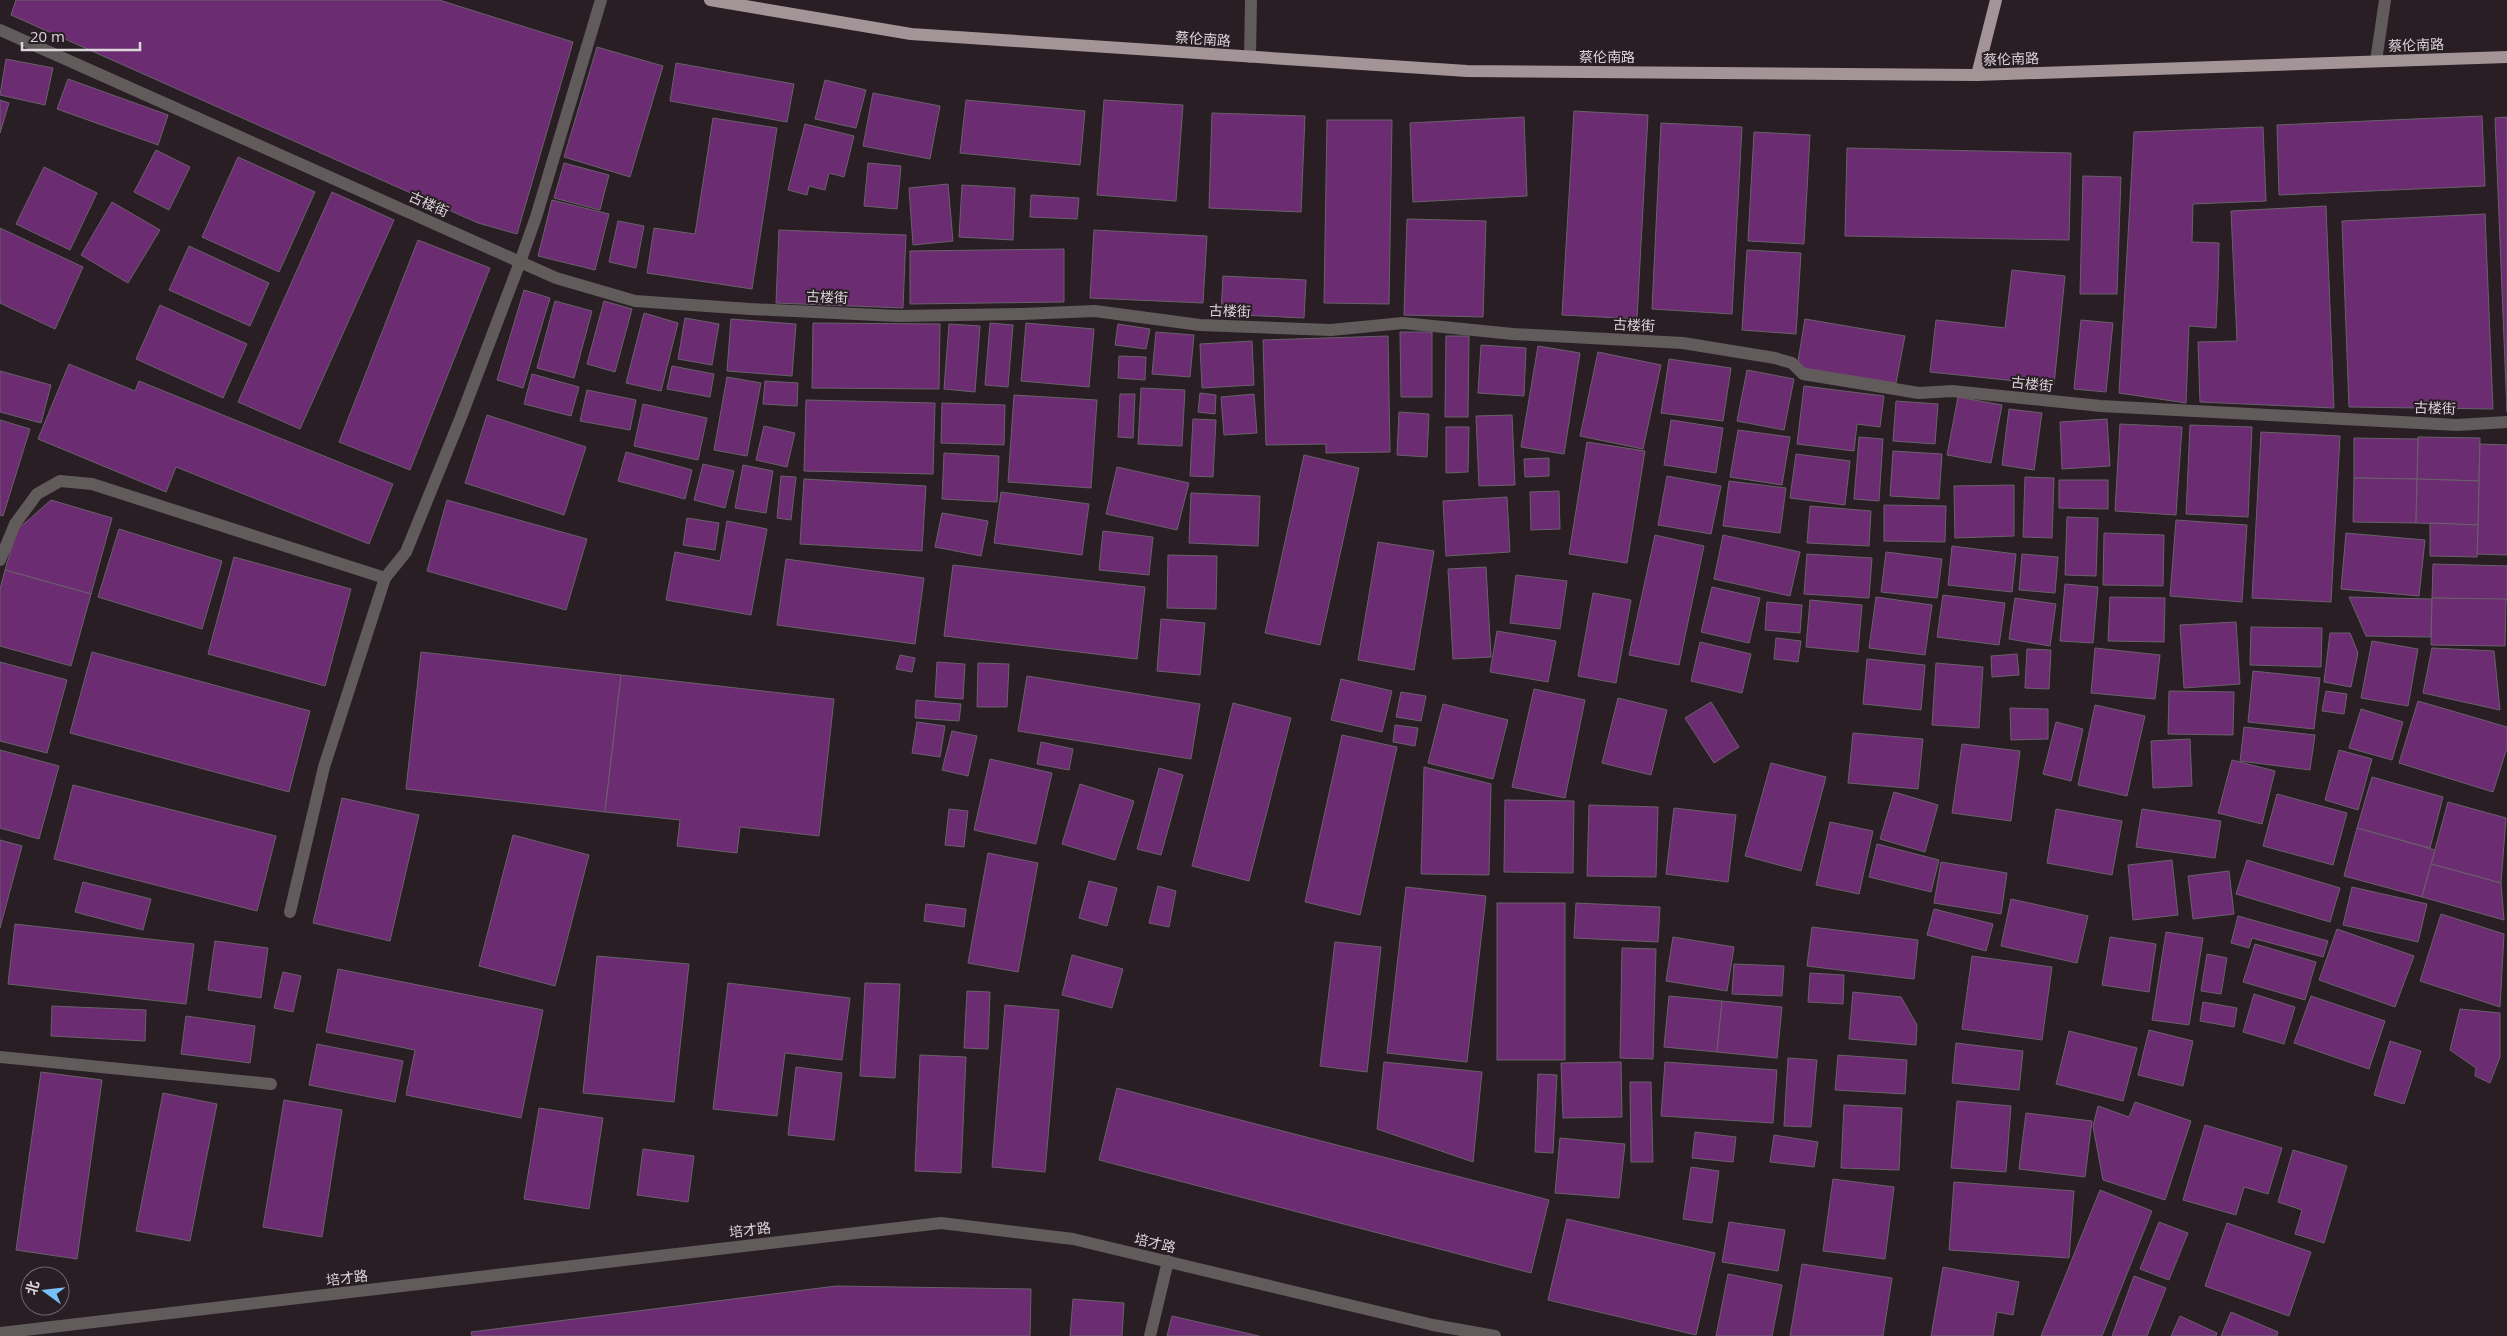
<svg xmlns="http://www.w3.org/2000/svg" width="2507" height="1336" font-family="'Open Sans','Noto Sans SC',sans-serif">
<rect width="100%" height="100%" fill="#281e24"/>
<g fill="#6c2c72" stroke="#6a616b">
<polygon points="16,0 439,0 573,42 517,234 478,223 11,15"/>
<polygon points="597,47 663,66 630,177 564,157"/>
<polygon points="6,59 53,68 45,105 0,95"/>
<polygon points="676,63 794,84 787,122 670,101"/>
<polygon points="68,79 168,115 158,145 57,109"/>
<polygon points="825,80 866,90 856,128 815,119"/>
<polygon points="873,93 940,106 930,159 863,146"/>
<polygon points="0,100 9,103 0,133"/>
<polygon points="966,100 1085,111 1080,165 960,153"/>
<polygon points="1104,100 1183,105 1176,201 1097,195"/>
<polygon points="1574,111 1648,115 1637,319 1562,315"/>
<polygon points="1212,113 1305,116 1301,212 1209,208"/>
<polygon points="2482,116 2485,186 2279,195 2277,125"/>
<polygon points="1524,117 1527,196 1413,202 1410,123"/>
<polygon points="2507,117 2507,412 2495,118"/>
<polygon points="713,118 777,128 752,289 647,273 654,228 695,234"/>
<polygon points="1327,120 1392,120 1389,304 1324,303"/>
<polygon points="1661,123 1742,127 1732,314 1652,309"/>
<polygon points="805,124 854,136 844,177 829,173 825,190 809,186 807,195 788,190"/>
<polygon points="2263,127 2266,201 2193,204 2192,242 2219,243 2218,285 2216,328 2189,326 2186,403 2119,393 2134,132"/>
<polygon points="1754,132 1810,135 1804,244 1748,241"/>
<polygon points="1847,148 2071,153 2069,240 1845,236"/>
<polygon points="156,150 190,167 169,210 134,192"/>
<polygon points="238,157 315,192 279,272 202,237"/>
<polygon points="564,163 609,175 600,210 554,198"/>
<polygon points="868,163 901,166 897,209 864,206"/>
<polygon points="44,167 97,193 70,250 16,224"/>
<polygon points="2083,176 2121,177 2117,294 2080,294"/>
<polygon points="948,184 953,241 913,245 909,188"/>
<polygon points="962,185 1015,188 1013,240 959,237"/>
<polygon points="332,192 394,220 300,429 238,402"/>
<polygon points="1031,195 1079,198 1077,219 1030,217"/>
<polygon points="552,200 609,214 595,270 538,256"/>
<polygon points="112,202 160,230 128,283 81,255"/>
<polygon points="2326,206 2334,408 2200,402 2198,342 2237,341 2231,211"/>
<polygon points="2485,214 2493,409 2349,407 2342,221"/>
<polygon points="1407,219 1486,221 1483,317 1404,315"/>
<polygon points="618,221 644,226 636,268 609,262"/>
<polygon points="0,228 83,267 55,329 0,303"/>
<polygon points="779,230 906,235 903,308 776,303"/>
<polygon points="1094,230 1207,236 1203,303 1090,298"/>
<polygon points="418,240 490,268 410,470 339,442"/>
<polygon points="189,246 269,283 250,326 169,290"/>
<polygon points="1064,249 1064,302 910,304 910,251"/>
<polygon points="1747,250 1801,253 1796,334 1742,330"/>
<polygon points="2012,270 2065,276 2054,385 1930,372 1936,320 2005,328"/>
<polygon points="1223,276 1306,280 1304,318 1221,314"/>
<polygon points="524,290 550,298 523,388 497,380"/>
<polygon points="555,301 592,311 574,378 537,368"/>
<polygon points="604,301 632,309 615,372 587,364"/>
<polygon points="160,305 247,344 223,398 136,359"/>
<polygon points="644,313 678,323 661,391 626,383"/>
<polygon points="685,318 719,324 712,365 678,359"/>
<polygon points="731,319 796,324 792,376 727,371"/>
<polygon points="1805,319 1905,336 1896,383 1797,367"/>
<polygon points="2081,320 2113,323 2106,392 2074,389"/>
<polygon points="813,323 940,324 939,389 812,388"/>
<polygon points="990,323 1013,325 1008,387 985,385"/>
<polygon points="1026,323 1094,329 1089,387 1021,381"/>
<polygon points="949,324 980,326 975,392 944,389"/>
<polygon points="1118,324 1150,329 1146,349 1115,345"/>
<polygon points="1156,332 1194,335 1190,377 1152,374"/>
<polygon points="1400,332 1432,332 1432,397 1401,397"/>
<polygon points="1388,336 1390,452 1326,453 1326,444 1266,445 1263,340"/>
<polygon points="1446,336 1469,336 1468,417 1445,417"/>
<polygon points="1252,341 1254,385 1202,388 1200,344"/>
<polygon points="1481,345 1526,348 1524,396 1478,393"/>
<polygon points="1538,346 1580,353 1564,454 1521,447"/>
<polygon points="1598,352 1661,365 1643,449 1580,436"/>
<polygon points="1119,356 1146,357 1145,380 1118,378"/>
<polygon points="1669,359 1731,368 1723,421 1661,413"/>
<polygon points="69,364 135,391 139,381 393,484 369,544 176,467 166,492 38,439"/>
<polygon points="672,366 714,374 710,397 667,389"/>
<polygon points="1747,370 1794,379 1784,430 1737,421"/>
<polygon points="0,371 51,385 41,423 0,412"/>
<polygon points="532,374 579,387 571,416 524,404"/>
<polygon points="727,377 761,383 747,456 714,450"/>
<polygon points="765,381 798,383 797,406 763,404"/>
<polygon points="1804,386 1884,396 1880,427 1857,424 1854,451 1797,444"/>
<polygon points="1141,388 1185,390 1182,446 1138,444"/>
<polygon points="587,390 636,400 630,430 580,421"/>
<polygon points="1200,393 1216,395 1215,414 1198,412"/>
<polygon points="1120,394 1135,394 1133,438 1118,437"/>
<polygon points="1254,394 1257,433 1224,435 1221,397"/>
<polygon points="1014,395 1097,400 1091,488 1008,482"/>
<polygon points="1958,397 2002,405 1991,463 1947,455"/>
<polygon points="806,400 935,403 933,474 804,471"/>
<polygon points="1896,401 1938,404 1935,444 1893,441"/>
<polygon points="942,403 1005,405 1004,445 941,443"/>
<polygon points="643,404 707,418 698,460 634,446"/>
<polygon points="2009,409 2042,413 2034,470 2002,465"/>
<polygon points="1399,412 1429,414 1427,457 1397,455"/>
<polygon points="487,415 586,447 564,515 465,483"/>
<polygon points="1512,415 1515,485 1479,486 1476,416"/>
<polygon points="1193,419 1216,420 1213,477 1190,476"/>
<polygon points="2107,419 2110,466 2062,469 2060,422"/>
<polygon points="0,420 30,429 3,516 0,515"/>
<polygon points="1671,420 1723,428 1716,473 1664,465"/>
<polygon points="2120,424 2182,427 2176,515 2115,511"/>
<polygon points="2190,425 2252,427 2248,517 2186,514"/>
<polygon points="764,426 795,433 787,467 756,460"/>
<polygon points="1446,427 1469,427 1468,472 1446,473"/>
<polygon points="1738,430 1790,437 1782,485 1730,477"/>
<polygon points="2261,432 2340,436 2331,602 2252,598"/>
<polygon points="1859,437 1883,439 1879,501 1854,499"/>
<polygon points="2418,437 2480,438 2479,481 2417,479"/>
<polygon points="2354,438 2418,439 2417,479 2354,478"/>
<polygon points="1587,442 1645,451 1627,563 1569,554"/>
<polygon points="2480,444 2507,445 2507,555 2477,554"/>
<polygon points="1893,451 1942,454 1939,499 1890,496"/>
<polygon points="626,452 692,470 685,499 618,481"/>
<polygon points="944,453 999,456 997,502 942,499"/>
<polygon points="1796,454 1850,461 1845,505 1790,498"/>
<polygon points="1304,455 1359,468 1320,645 1265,633"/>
<polygon points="1549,458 1549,476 1525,477 1524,459"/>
<polygon points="703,464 734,471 725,508 694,500"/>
<polygon points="743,465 773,471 766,513 735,508"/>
<polygon points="1117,467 1189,483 1177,530 1106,514"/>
<polygon points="781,476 796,477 791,520 777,518"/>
<polygon points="1667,476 1721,486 1711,534 1658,525"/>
<polygon points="2025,477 2054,478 2052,538 2023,537"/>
<polygon points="2354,478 2417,479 2416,523 2353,522"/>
<polygon points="804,479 926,486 922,551 800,544"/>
<polygon points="2417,479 2479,481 2478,525 2416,523"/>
<polygon points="2059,480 2108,480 2108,509 2059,508"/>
<polygon points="1729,481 1786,488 1780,533 1723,526"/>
<polygon points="2014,485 2014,536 1955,538 1954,486"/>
<polygon points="1559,491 1560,529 1531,530 1530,492"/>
<polygon points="1001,492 1089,504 1082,555 994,543"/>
<polygon points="1191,493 1260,496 1258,546 1189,543"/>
<polygon points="1507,497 1510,552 1446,556 1443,501"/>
<polygon points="51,500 112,518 91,594 5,570 17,530"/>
<polygon points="447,500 587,539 566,610 427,571"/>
<polygon points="1884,505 1946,506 1945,542 1884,541"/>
<polygon points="1810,506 1871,511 1869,546 1807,543"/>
<polygon points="942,513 988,521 981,556 935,547"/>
<polygon points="2067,517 2098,518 2096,576 2065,575"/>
<polygon points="687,518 719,523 715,550 683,545"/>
<polygon points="2176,520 2247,525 2242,602 2170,596"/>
<polygon points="727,521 767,529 751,615 666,600 675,552 720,561"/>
<polygon points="2430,523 2478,525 2477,557 2430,556"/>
<polygon points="119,529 222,561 202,629 98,597"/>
<polygon points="1103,531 1153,537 1149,575 1099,570"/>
<polygon points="2104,533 2164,535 2163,586 2103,585"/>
<polygon points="2346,533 2425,540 2419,596 2341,589"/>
<polygon points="1655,535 1704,546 1679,665 1629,655"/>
<polygon points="1723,535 1800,552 1790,596 1714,579"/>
<polygon points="1378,542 1434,551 1414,670 1358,660"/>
<polygon points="1952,546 2016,554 2012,592 1948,585"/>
<polygon points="1886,552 1942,559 1937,598 1881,592"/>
<polygon points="1807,554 1872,558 1869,598 1804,594"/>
<polygon points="2022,554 2058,557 2055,593 2019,590"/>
<polygon points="1168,555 1217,556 1216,609 1167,608"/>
<polygon points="234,557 351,589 325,686 208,654"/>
<polygon points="786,559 924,578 915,644 777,625"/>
<polygon points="2433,564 2507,566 2507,600 2432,598"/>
<polygon points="953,565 1145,587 1137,659 944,636"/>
<polygon points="1486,567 1491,657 1453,659 1448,569"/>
<polygon points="5,570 91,594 71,666 0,646 0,589"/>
<polygon points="1516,575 1567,581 1560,629 1510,623"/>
<polygon points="2065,584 2098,587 2093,643 2060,641"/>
<polygon points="1712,587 1760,598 1749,643 1701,632"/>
<polygon points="1593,593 1631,600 1616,683 1578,676"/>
<polygon points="1943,595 2005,603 1999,645 1937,637"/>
<polygon points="1876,597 1932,605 1925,655 1869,648"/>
<polygon points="2110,597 2165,598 2164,642 2108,641"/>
<polygon points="2349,597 2432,599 2431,637 2366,636"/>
<polygon points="2015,598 2056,604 2050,646 2009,639"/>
<polygon points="2432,598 2506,599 2505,646 2431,645"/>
<polygon points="1810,600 1862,605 1858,652 1806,647"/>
<polygon points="1767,602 1802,605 1800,633 1765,630"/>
<polygon points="1161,619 1205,623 1200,675 1157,671"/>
<polygon points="2236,622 2240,684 2184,688 2180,625"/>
<polygon points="2251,627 2322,628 2321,667 2250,665"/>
<polygon points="1497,631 1556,641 1548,682 1490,672"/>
<polygon points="2330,633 2350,633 2358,653 2351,687 2324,682"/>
<polygon points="1776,638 1801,641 1798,662 1774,659"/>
<polygon points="2372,641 2418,649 2408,706 2361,698"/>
<polygon points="1700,642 1751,654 1742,693 1691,681"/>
<polygon points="2095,648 2160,655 2155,699 2091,693"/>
<polygon points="2432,648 2494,651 2500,710 2423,693"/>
<polygon points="2027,649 2051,650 2049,689 2025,688"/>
<polygon points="92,652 310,711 289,792 70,733"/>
<polygon points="421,652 621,675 605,812 406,789"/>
<polygon points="2017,654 2019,675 1992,677 1991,656"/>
<polygon points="900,655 915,658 912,672 896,669"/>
<polygon points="1867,659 1925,665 1921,710 1863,704"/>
<polygon points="0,662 67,680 47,753 0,741"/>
<polygon points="937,662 965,664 963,699 935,697"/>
<polygon points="978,663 1009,664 1007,707 977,707"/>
<polygon points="1936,663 1983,667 1979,728 1932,725"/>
<polygon points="2253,671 2320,678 2314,729 2248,722"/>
<polygon points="621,675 834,699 819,836 740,827 737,853 677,846 680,820 605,812"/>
<polygon points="1027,676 1200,704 1191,759 1018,731"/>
<polygon points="1341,679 1392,691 1382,732 1331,720"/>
<polygon points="1534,689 1585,700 1565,798 1512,787"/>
<polygon points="2169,691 2234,692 2233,735 2168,734"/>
<polygon points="2326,691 2347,694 2344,714 2322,711"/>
<polygon points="1401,692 1426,696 1421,721 1396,717"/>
<polygon points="1618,698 1667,710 1651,775 1602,763"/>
<polygon points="916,700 961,704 959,721 915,718"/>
<polygon points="2418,701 2507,727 2507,748 2493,792 2399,763"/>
<polygon points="1711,702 1739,747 1714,763 1685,718"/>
<polygon points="1233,703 1291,718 1249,881 1192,866"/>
<polygon points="1443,704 1508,720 1493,779 1428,763"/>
<polygon points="2095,705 2145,716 2127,796 2078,785"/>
<polygon points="2010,708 2048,709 2048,739 2011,740"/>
<polygon points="2361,709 2403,722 2392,760 2349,748"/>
<polygon points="917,722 945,726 940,757 912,753"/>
<polygon points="2056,722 2083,729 2071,781 2043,774"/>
<polygon points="1395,725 1418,728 1415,746 1393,742"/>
<polygon points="2244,727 2315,735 2310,770 2240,761"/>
<polygon points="952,731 977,736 968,776 942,770"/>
<polygon points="1853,733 1923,739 1918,789 1848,783"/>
<polygon points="1342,735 1397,747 1360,915 1305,902"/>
<polygon points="2190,739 2192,786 2153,788 2151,741"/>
<polygon points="1041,742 1073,749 1069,770 1037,764"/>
<polygon points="1962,744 2020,751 2011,821 1952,813"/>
<polygon points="0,750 59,766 39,839 0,828"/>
<polygon points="2339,750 2372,759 2358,810 2325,800"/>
<polygon points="990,759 1052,773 1036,844 974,830"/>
<polygon points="2232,760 2275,771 2262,824 2218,813"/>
<polygon points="1771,763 1826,777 1801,871 1745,856"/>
<polygon points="1424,767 1491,784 1489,875 1421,874"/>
<polygon points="1159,768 1183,775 1161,855 1137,849"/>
<polygon points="2372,777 2443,797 2430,848 2357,828"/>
<polygon points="1080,784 1134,801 1115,860 1062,844"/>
<polygon points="73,785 276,836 257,911 54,859"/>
<polygon points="1894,792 1938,805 1925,852 1880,839"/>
<polygon points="2277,794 2347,813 2333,865 2263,846"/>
<polygon points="342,798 419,815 390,941 313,923"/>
<polygon points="1505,800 1574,801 1573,873 1504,872"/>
<polygon points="2448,802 2506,818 2501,883 2431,864"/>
<polygon points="1589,805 1658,807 1656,877 1587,876"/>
<polygon points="1674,808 1736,815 1728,882 1666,874"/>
<polygon points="949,809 968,811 964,847 945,845"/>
<polygon points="2056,809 2122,821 2112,875 2047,863"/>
<polygon points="2142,809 2221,821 2215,858 2136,847"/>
<polygon points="1830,822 1873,831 1859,894 1816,885"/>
<polygon points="2357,828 2435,850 2422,897 2344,876"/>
<polygon points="513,835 589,855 555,986 479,966"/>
<polygon points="0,840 22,846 0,928"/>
<polygon points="1877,844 1939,860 1931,892 1869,877"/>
<polygon points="988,853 1038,863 1018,972 968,963"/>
<polygon points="2172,860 2178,915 2133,920 2128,865"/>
<polygon points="2247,860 2340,888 2330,922 2236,894"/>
<polygon points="1941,862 2007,873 2001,914 1934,903"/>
<polygon points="2431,864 2501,883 2504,920 2422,897"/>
<polygon points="2229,871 2234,914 2193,919 2188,876"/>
<polygon points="1089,881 1117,888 1107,926 1079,918"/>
<polygon points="83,882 151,899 143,930 75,912"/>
<polygon points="1158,886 1176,891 1169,927 1149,923"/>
<polygon points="1406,887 1486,896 1467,1062 1387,1053"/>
<polygon points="2352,887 2427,904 2418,942 2343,925"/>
<polygon points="2011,899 2088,916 2077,963 2001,946"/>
<rect x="1497" y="903" width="68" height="157"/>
<polygon points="1576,903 1660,907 1658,942 1574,938"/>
<polygon points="926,904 966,909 964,927 924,921"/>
<polygon points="1934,909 1993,924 1986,951 1927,935"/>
<polygon points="2441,914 2504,934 2500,1007 2420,981"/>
<polygon points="2238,916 2328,941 2323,957 2252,938 2249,948 2231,943"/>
<polygon points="15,924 194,944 186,1004 8,984"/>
<polygon points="1812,927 1918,940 1914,979 1807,966"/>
<polygon points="2337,929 2414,956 2395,1007 2319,980"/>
<polygon points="2166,932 2203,938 2189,1025 2152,1020"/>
<polygon points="1673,937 1734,947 1727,991 1666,981"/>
<polygon points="2110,937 2156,944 2149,992 2102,985"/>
<polygon points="215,941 268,948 261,998 208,990"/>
<polygon points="1335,942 1381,947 1367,1072 1320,1066"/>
<polygon points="2255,944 2316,962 2305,1000 2243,982"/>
<polygon points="1622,948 1656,949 1653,1059 1620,1058"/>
<polygon points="2207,954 2227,958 2221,994 2201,991"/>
<polygon points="1072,955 1123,969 1112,1008 1062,995"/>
<polygon points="597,956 689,964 674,1102 583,1093"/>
<polygon points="1972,956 2052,967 2042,1040 1962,1029"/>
<polygon points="1734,964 1784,966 1782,996 1732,994"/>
<polygon points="338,969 543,1010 521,1118 406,1095 415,1050 326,1032"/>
<polygon points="283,972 301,976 293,1012 274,1008"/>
<polygon points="1810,973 1844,975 1843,1004 1808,1002"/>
<polygon points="728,983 850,998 842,1060 785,1053 777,1116 713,1109"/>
<polygon points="865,983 900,984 895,1078 860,1076"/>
<polygon points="967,991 990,992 988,1049 964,1048"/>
<polygon points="1853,992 1901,997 1917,1025 1916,1045 1849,1039"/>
<polygon points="2254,994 2295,1007 2284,1044 2243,1032"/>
<polygon points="1669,996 1722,1001 1717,1052 1664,1047"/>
<polygon points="2311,996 2385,1021 2369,1069 2294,1043"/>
<polygon points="1722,1001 1782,1007 1777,1058 1717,1052"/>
<polygon points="2203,1002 2237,1008 2234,1027 2200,1021"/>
<polygon points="1005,1005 1059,1010 1045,1172 992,1167"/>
<polygon points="52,1006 146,1010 145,1041 51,1036"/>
<polygon points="2460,1009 2500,1013 2500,1057 2490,1083 2475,1076 2476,1068 2450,1050"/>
<polygon points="186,1016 255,1026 250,1063 181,1054"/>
<polygon points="2149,1030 2193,1041 2183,1086 2138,1075"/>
<polygon points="2069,1031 2137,1048 2123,1101 2056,1084"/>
<polygon points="2390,1041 2421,1051 2404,1104 2374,1095"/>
<polygon points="1956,1043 2023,1051 2019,1090 1952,1083"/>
<polygon points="317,1044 403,1061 395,1102 309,1085"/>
<polygon points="920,1055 966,1057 961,1173 915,1171"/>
<polygon points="1838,1055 1907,1060 1905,1094 1835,1090"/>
<polygon points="1788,1058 1817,1060 1811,1127 1784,1126"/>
<polygon points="1384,1062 1482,1072 1473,1162 1377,1129"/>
<polygon points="1621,1062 1622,1117 1563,1118 1561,1063"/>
<polygon points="1665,1062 1777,1070 1773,1123 1661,1116"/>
<polygon points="796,1067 842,1073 834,1140 788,1135"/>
<polygon points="41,1072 102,1080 77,1259 16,1250"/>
<polygon points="1538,1074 1557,1075 1553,1153 1535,1152"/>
<polygon points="1630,1082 1651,1082 1653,1162 1631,1162"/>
<polygon points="1117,1088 1549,1200 1531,1273 1099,1160"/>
<polygon points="163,1093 217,1104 190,1241 136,1231"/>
<polygon points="284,1100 342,1110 322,1237 263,1227"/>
<polygon points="1957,1101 2011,1106 2006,1172 1951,1168"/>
<polygon points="2135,1102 2191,1121 2165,1200 2103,1180 2093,1126 2098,1106 2129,1117"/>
<polygon points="1844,1105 1902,1108 1899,1170 1841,1168"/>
<polygon points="539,1108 603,1118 589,1209 524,1199"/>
<polygon points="2026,1113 2092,1121 2085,1177 2019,1169"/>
<polygon points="2205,1125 2282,1148 2268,1194 2244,1187 2236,1215 2183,1200"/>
<polygon points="1695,1132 1736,1137 1733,1162 1692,1158"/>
<polygon points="1774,1135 1818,1142 1814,1167 1770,1162"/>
<polygon points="1560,1138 1625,1144 1619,1198 1555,1193"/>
<polygon points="643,1149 694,1156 688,1202 637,1195"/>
<polygon points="2293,1150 2347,1166 2324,1243 2295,1234 2302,1210 2278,1202"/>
<polygon points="1691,1167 1719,1171 1712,1223 1683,1219"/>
<polygon points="1833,1179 1894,1187 1885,1259 1823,1251"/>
<polygon points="1954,1182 2074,1191 2069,1258 1949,1250"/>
<polygon points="2100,1190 2152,1211 2102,1336 2041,1336"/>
<polygon points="1567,1219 1715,1253 1696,1335 1548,1300"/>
<polygon points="1729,1222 1785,1230 1778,1271 1722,1262"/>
<polygon points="2159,1222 2188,1233 2169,1280 2140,1269"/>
<polygon points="2227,1223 2311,1252 2289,1316 2205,1286"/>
<polygon points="1802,1264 1892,1278 1883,1336 1790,1336"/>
<polygon points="1943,1267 2019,1282 2013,1315 1997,1312 1993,1336 1931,1336"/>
<polygon points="1728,1274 1782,1285 1772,1336 1716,1336"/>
<polygon points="2134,1276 2166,1288 2147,1336 2112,1336"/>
<polygon points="836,1286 1031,1289 1030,1336 472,1336 471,1332"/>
<polygon points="1073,1299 1124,1303 1122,1336 1070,1336"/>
<polygon points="2231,1312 2278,1332 2277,1336 2221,1336"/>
<polygon points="1172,1316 1259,1336 1167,1336"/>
<polygon points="2180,1316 2217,1333 2216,1336 2171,1336"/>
</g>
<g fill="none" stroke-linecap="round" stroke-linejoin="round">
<g stroke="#615b5c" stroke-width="12">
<polyline points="0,30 556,278 635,301 750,309 898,316 1022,314 1095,311 1200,325 1331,330 1403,323 1513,334 1683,343 1775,358 1792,363 1803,374 1919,393 1952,391 2101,406 2457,425 2507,422"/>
<polyline points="1250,57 1251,0"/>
<polyline points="2376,61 2385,0"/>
<polyline points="0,560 15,524 37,494 60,481 92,484 385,578"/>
<polyline points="290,912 324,767 385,578 406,552 461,417 520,262 536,217 601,0"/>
<polyline points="0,1057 271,1084"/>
<polyline points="0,1333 941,1223 1073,1239 1433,1325 1495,1336"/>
<polyline points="1150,1336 1168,1261"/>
</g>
<g stroke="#a29497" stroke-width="12">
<polyline points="710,0 911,34 1467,71 1977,75 2507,57"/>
<polyline points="1977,75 1996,0"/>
</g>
</g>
<g text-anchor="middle" stroke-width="4" stroke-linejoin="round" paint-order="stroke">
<g font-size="14" fill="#dcd5d9" stroke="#281e24">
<text transform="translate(1203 39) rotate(4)" y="5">蔡伦南路</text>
<text transform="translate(2416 45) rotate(-2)" y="5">蔡伦南路</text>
<text x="1607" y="62">蔡伦南路</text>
<text transform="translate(2011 59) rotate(-2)" y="5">蔡伦南路</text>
<text transform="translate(429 204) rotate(24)" y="5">古楼街</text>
<text transform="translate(827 297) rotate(3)" y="5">古楼街</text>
<text transform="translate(1230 311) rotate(2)" y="5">古楼街</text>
<text transform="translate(1634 325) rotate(3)" y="5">古楼街</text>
<text transform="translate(2032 384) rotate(6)" y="5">古楼街</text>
<text transform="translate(2435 408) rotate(2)" y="5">古楼街</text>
<text transform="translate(750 1230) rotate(-7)" y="5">培才路</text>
<text transform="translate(1155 1243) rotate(13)" y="5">培才路</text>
<text transform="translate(347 1278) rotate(-7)" y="5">培才路</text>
</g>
</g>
<g transform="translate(45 1291) rotate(285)"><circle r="24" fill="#281e24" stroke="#70676c"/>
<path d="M0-4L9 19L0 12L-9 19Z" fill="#77c0f7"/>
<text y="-8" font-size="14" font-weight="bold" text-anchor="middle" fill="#dcd5d9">北</text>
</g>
<path d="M22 42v8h118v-8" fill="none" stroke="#dcd5d9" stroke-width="2.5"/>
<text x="30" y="42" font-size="15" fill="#dcd5d9" stroke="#281e24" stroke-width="4" paint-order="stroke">20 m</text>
</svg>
